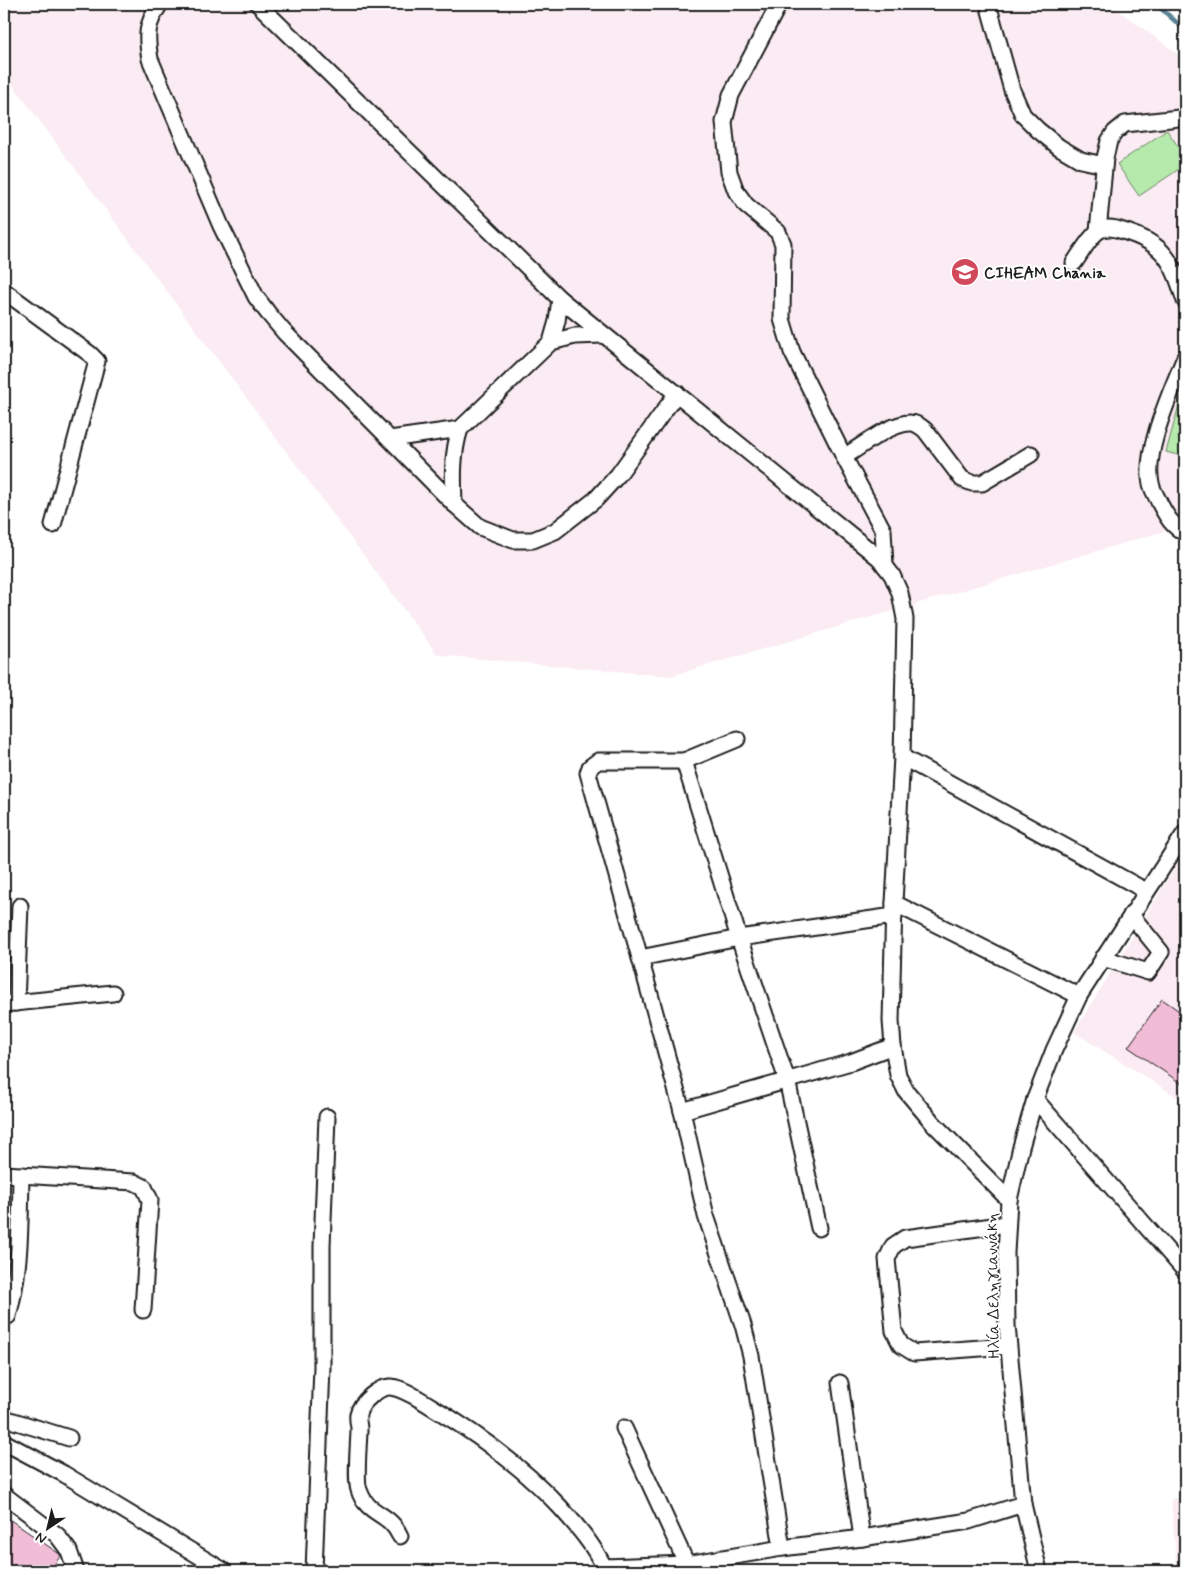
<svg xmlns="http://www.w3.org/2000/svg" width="1189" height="1575" font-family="Mynerve,sans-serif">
<rect width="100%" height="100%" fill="#fff"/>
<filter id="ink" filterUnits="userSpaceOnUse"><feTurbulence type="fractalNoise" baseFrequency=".02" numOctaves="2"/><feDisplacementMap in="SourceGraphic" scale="10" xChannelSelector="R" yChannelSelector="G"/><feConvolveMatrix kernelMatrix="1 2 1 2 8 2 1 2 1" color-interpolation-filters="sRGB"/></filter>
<g filter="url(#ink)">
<g fill="#fbebf3">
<polygon points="4,4 1109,4 1185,59 1185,525 671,676 438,655 4,73"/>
<polygon points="1185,852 1185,1102 1074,1032"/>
<polygon points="1185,1498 1185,1571 1177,1571 1171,1499"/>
</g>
<g fill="#b6eaac" stroke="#698364">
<polygon points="1167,130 1185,157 1185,165 1139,196 1117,164"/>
<polygon points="1185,383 1185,457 1166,452"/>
</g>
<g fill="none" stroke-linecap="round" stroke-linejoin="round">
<polyline stroke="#5a8495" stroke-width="4.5" points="1156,4 1185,30"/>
</g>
<g fill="#f1bcd6" stroke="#1c1c1c">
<polygon points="1162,999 1185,1015 1185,1086 1128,1047"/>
<polygon points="9,1519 61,1555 50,1571 13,1571 4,1565 4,1527"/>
</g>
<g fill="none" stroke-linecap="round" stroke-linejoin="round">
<defs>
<g id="minor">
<path d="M160 4C146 24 146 36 150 59L221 226 256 297 268 313 284 332 454 504 480 527 513 540H533L555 531 596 499 618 475 677 393"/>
<polyline points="258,4 560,299 879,558 892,575 900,593 905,619 902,757 894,903 891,1021 893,1046 898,1075 906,1091 933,1123 1009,1200"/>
<polyline points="779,4 731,95 724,122 729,172 736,191 746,205 778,232 783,244 782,319 792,352 844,457 883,530 885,566"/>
<polyline points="988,4 1012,90 1023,115 1038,130 1059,147 1081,160 1104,165"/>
<polyline points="1098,231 1105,158 1109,141 1115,132 1125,124 1179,118 1185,118"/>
<path d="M1074 263C1081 253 1088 240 1097 232 1104 226 1115 228 1123 231 1165 243 1173 262 1185 301"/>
<polyline points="4,291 90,354 97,361 53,525"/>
<polyline points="551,342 557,321 560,299"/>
<path d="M1185 357C1173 388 1141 455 1152 487 1154 493 1158 499 1160 504 1167 517 1172 526 1185 533"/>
<polyline points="390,439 460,429"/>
<path d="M844 457C860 447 892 422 911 423 917 423 921 427 925 430L962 479 972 483H982L1031 454"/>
<path d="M454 504C453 478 452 454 460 429L551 342 575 336 603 335"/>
<polyline points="737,739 684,761 739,938 787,1080 819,1228"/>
<polyline points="902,757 1146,891"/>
<polyline points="894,903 1079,996"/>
<polyline points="640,958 588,773 590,767 598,761 684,761"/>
<polyline points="1103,958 1148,972 1161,952 1131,915"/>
<polyline points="16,1003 20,906"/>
<polyline points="4,1004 113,993"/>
<polyline points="1035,1099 1185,1271"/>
<polyline points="682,1111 851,1062 893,1046"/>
<polyline points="4,1174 134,1182 144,1187 150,1200 143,1310"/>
<polyline points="1007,1224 905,1238 893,1246 887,1259 894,1331 901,1345 914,1353 1008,1346"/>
<path d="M8 1316C21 1270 20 1222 21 1175"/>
<polyline points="840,1383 862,1538"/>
<polyline points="4,1418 69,1438"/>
<polyline points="624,1428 690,1571"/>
<polyline points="4,1442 64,1474 224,1571"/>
<polyline points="4,1495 57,1535 69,1551 76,1571"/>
<path d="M400 1536C389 1511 367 1516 359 1490 355 1479 359 1442 359 1429 359 1425 357 1419 358 1414 361 1402 379 1386 391 1387 405 1389 417 1398 429 1405 476 1433 522 1466 560 1507 577 1526 593 1544 604 1567L687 1564 782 1548 862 1538 969 1521 1023 1504"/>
<polyline points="782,1548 751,1356 743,1325 706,1216 682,1111 640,958 739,938 894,916"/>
<polyline points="314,1571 322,1367 322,1246 327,1117"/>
<polyline points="1039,1571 1023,1504 1007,1325 1006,1253 1009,1200 1021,1147 1035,1099 1054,1050 1079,996 1185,833"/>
</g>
</defs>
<use href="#minor" stroke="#1c1c1c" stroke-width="19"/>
<use href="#minor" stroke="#fff" stroke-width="15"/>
</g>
</g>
<defs>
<symbol id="university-disc" viewBox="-11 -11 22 22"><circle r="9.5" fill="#d1495b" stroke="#fff"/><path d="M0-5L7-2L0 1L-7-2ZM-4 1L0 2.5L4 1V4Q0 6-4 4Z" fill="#fff"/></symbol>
</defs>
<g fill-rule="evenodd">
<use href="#university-disc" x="949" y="256" width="32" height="32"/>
</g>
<g text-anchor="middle" stroke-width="4" stroke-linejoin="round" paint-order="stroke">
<g font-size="16" font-weight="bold" fill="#1c1c1c" stroke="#fff" text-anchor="start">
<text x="984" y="278">CIHEAM Chania</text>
</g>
<g font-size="16" fill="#1c1c1c" stroke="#fff">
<text transform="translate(992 1286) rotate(-91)" y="6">Ηλία Δεληγιαννάκη</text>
</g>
</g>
<rect width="1189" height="1575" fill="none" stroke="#fff" stroke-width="20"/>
<rect x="10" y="10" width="1169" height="1555" fill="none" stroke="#1c1c1c" stroke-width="2" filter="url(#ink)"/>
<g transform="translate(48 1528) rotate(215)" stroke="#ffffff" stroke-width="4" paint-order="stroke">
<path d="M0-4L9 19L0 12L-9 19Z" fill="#1c1c1c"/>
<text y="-8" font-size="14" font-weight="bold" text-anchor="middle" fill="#1c1c1c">N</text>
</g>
</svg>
